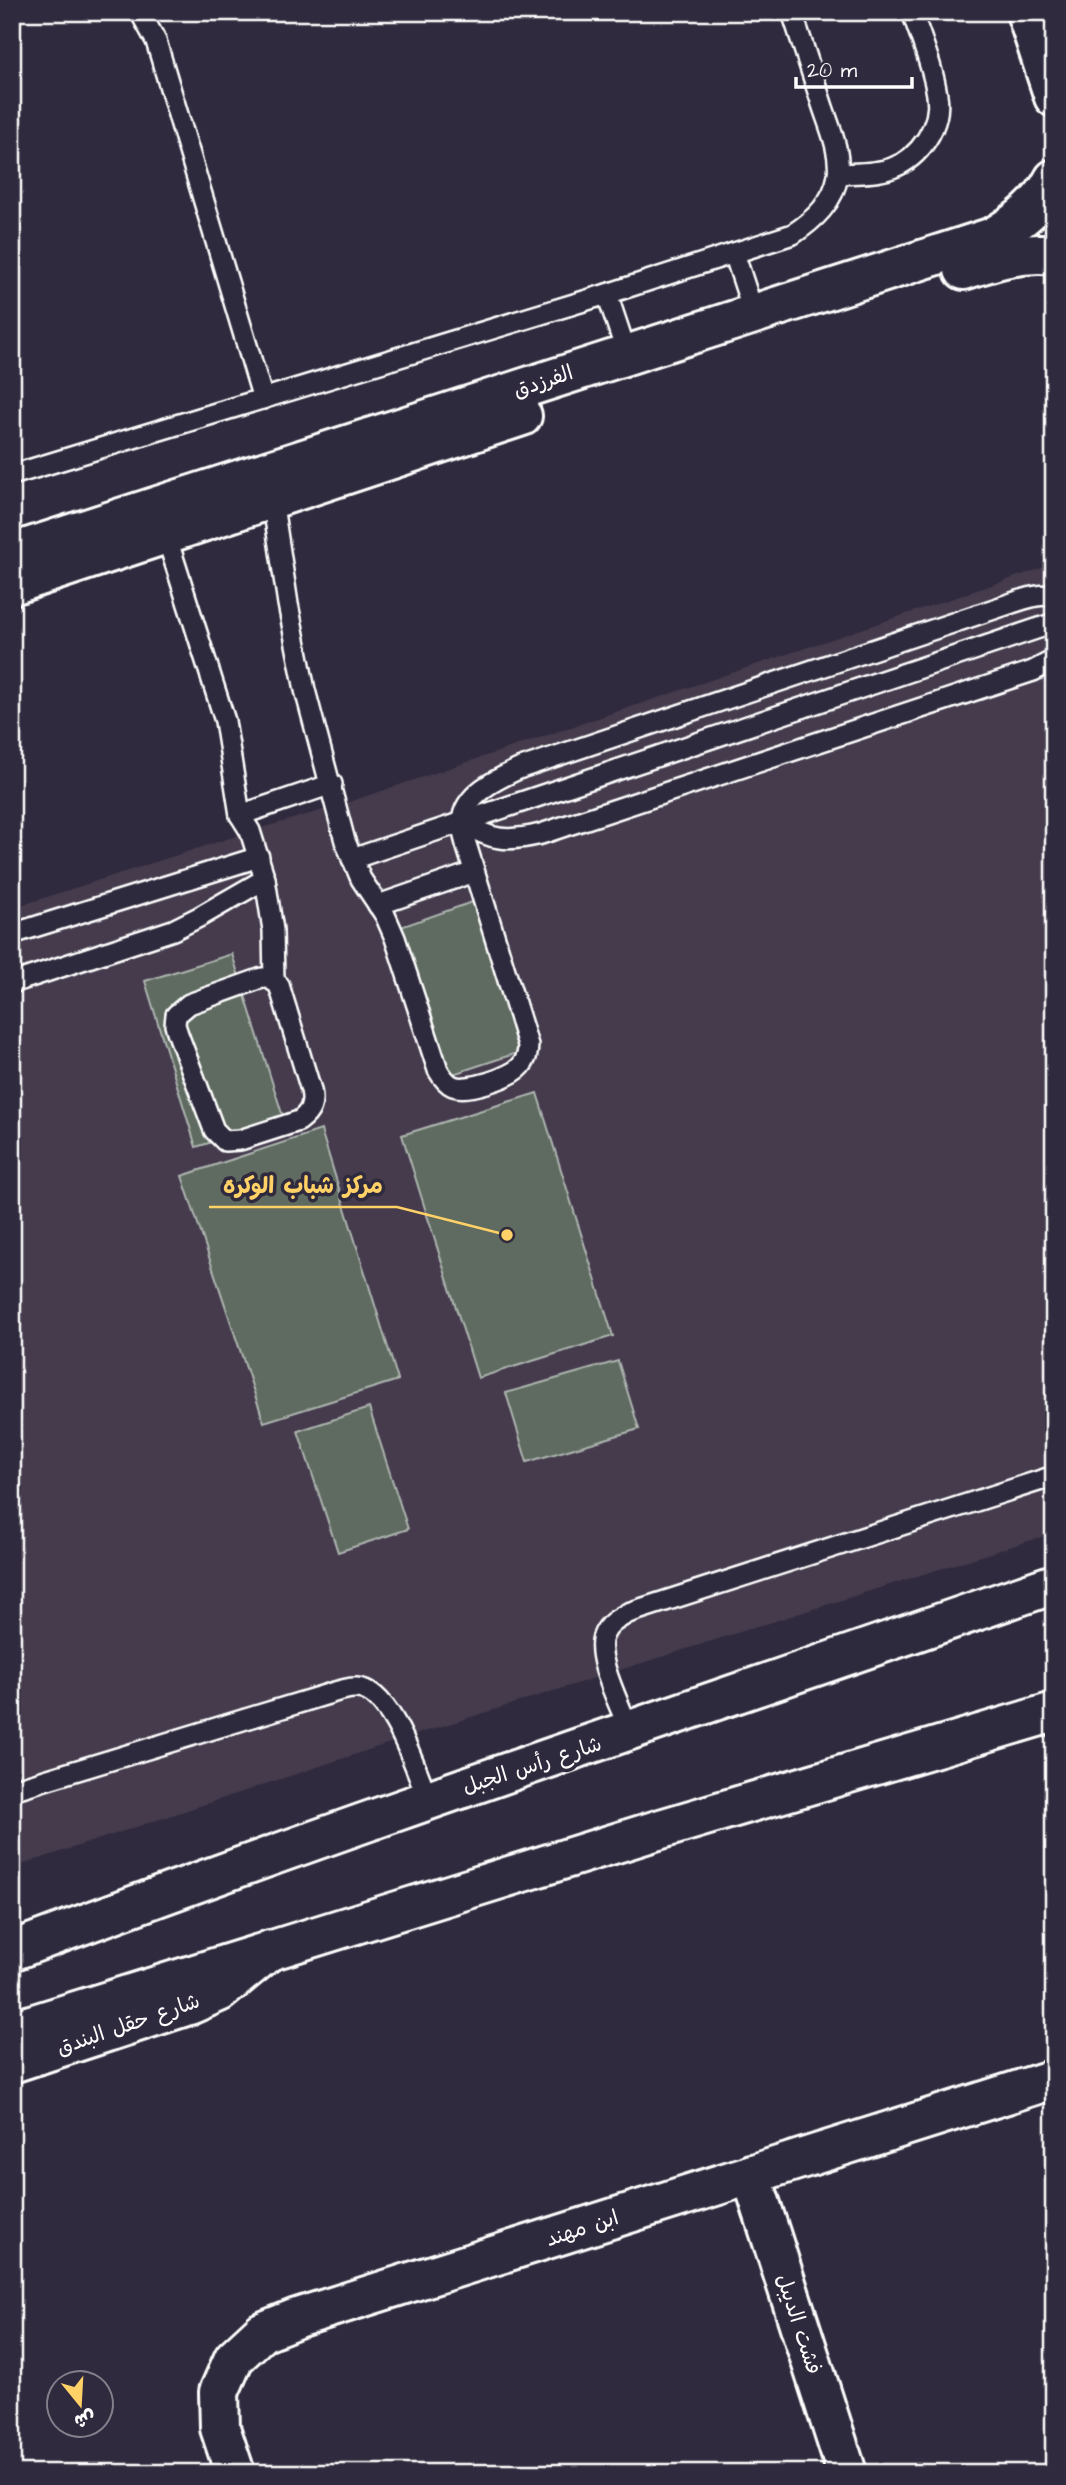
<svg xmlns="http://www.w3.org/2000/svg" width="1066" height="2485" font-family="'Architects Daughter','Playpen Sans Arabic',sans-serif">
<rect width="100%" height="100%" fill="#2f2a3d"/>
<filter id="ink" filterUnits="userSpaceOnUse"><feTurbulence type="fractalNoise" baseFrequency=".0143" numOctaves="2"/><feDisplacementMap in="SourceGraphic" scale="14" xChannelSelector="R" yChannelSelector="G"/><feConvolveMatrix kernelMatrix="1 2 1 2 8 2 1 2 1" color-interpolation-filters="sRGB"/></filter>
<g filter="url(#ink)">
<polygon fill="#443a4d" points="1054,564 1054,1533 402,1739 12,1868 12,908 261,828 337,806"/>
<g fill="#5e6b60" stroke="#aeb5b0" stroke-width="2">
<polygon points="475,901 526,1050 444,1077 395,929"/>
<polygon points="232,954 284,1120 196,1147 145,981"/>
<polygon points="537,1093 613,1336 478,1378 402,1135"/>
<polygon points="321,1130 398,1380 264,1422 182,1176"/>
<polygon points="618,1361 639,1429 527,1462 506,1393"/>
<polygon points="369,1408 408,1529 338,1552 298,1431"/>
</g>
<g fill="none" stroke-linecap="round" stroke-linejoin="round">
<defs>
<g id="lane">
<polyline points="140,12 156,41 162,61 263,399"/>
<path d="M838 174C856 173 875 174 892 168 920 158 942 125 937 95 933 67 921 39 912 12"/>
<polyline points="734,253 754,314"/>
<polyline points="607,294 627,354"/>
<path d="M12 475 607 294 793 234C814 220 834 202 838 175 841 150 828 124 821 101 811 71 802 42 792 12"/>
<path d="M272 499 288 604 305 690 345 841 361 879 385 915 395 938 438 1070C442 1077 446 1083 453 1086 467 1092 512 1077 521 1066 527 1059 528 1053 528 1045L466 844C464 837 462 829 462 822 464 793 499 778 521 768L1012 603C1025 599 1040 593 1054 596"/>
<polyline points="166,535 225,721 240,815 250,831 265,879 273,930 274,981"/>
<polyline points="240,815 332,784"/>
<path d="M462 822C491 841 508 842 541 834L1033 671 1054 660"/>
<polyline points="352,859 1054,623"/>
<polyline points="378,905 474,872"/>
<polyline points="12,934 259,857"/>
<path d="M262 978H269L279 985 311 1090C314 1104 311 1112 299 1121L240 1140 225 1141 214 1130 178 1034 175 1025 176 1015 189 1004Z"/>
<polyline points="12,983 173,930 199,917 265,879"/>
<path d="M630 1732C622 1709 593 1655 604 1634 609 1623 618 1619 628 1613L1054 1476"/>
<path d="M12 1790 325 1695C335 1692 347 1687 357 1688 392 1690 416 1771 428 1799"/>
</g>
<g id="street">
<polyline points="1026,12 1054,97"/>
<path d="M964 270C994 260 1022 251 1054 255"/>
<path d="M12 553 993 237C1018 222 1041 205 1054 179"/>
<polyline points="12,585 522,416"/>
<polyline points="12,2063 192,2004 219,1992 270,1950"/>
<polyline points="751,2174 847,2473"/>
<polyline points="235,2473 220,2428 219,2392 234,2358 262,2332 297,2318 1054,2079"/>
</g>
<g id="secondary">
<path d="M12 1951C356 1821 706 1705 1054 1584"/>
<polyline points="12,2031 661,1829 1054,1712"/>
</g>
</defs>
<use href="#lane" stroke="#fff" stroke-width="24"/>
<use href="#street" stroke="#fff" stroke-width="44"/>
<use href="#secondary" stroke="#fff" stroke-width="44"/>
<use href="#lane" stroke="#2f2a3d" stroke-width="19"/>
<use href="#street" stroke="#2f2a3d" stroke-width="38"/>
<use href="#secondary" stroke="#2f2a3d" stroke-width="38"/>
</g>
</g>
<g text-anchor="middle" stroke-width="7" stroke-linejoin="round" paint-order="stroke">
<g font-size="21" fill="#fff" stroke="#2f2a3d">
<text transform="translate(543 381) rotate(-18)" y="7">الفرزدق</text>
<text transform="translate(532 1765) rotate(-18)" y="7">شارع رأس الجبل</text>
<text transform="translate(128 2024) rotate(-19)" y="7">شارع حقل البندق</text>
<text transform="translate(582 2228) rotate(-18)" y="7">ابن مهند</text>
<text transform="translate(799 2324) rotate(72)" y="7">فشت الديبل</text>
</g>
</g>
<path fill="none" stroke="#ffd166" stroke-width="2.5" d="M507 1235L397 1207H209"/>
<circle fill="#ffd166" stroke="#2f2a3d" stroke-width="2.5" cx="507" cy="1235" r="7"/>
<g font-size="23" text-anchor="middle" font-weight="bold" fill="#ffd166" stroke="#2f2a3d" stroke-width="7" stroke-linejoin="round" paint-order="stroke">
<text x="303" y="1193">مركز شباب الوكره</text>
</g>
<rect width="1066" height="2485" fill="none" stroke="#2f2a3d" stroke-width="42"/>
<rect x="21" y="21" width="1024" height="2443" fill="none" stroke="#fff" stroke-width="2.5" filter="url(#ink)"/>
<g transform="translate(80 2404) rotate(162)"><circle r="33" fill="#2f2a3d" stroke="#827f8b" stroke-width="2"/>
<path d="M0-5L12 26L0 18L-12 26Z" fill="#ffd166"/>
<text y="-10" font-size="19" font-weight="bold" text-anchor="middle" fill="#ffffff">ش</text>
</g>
<path d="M796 77v10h116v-10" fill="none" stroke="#ffffff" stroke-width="3.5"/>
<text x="807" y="77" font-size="21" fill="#ffffff" stroke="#2f2a3d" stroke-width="5" paint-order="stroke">20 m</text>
</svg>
